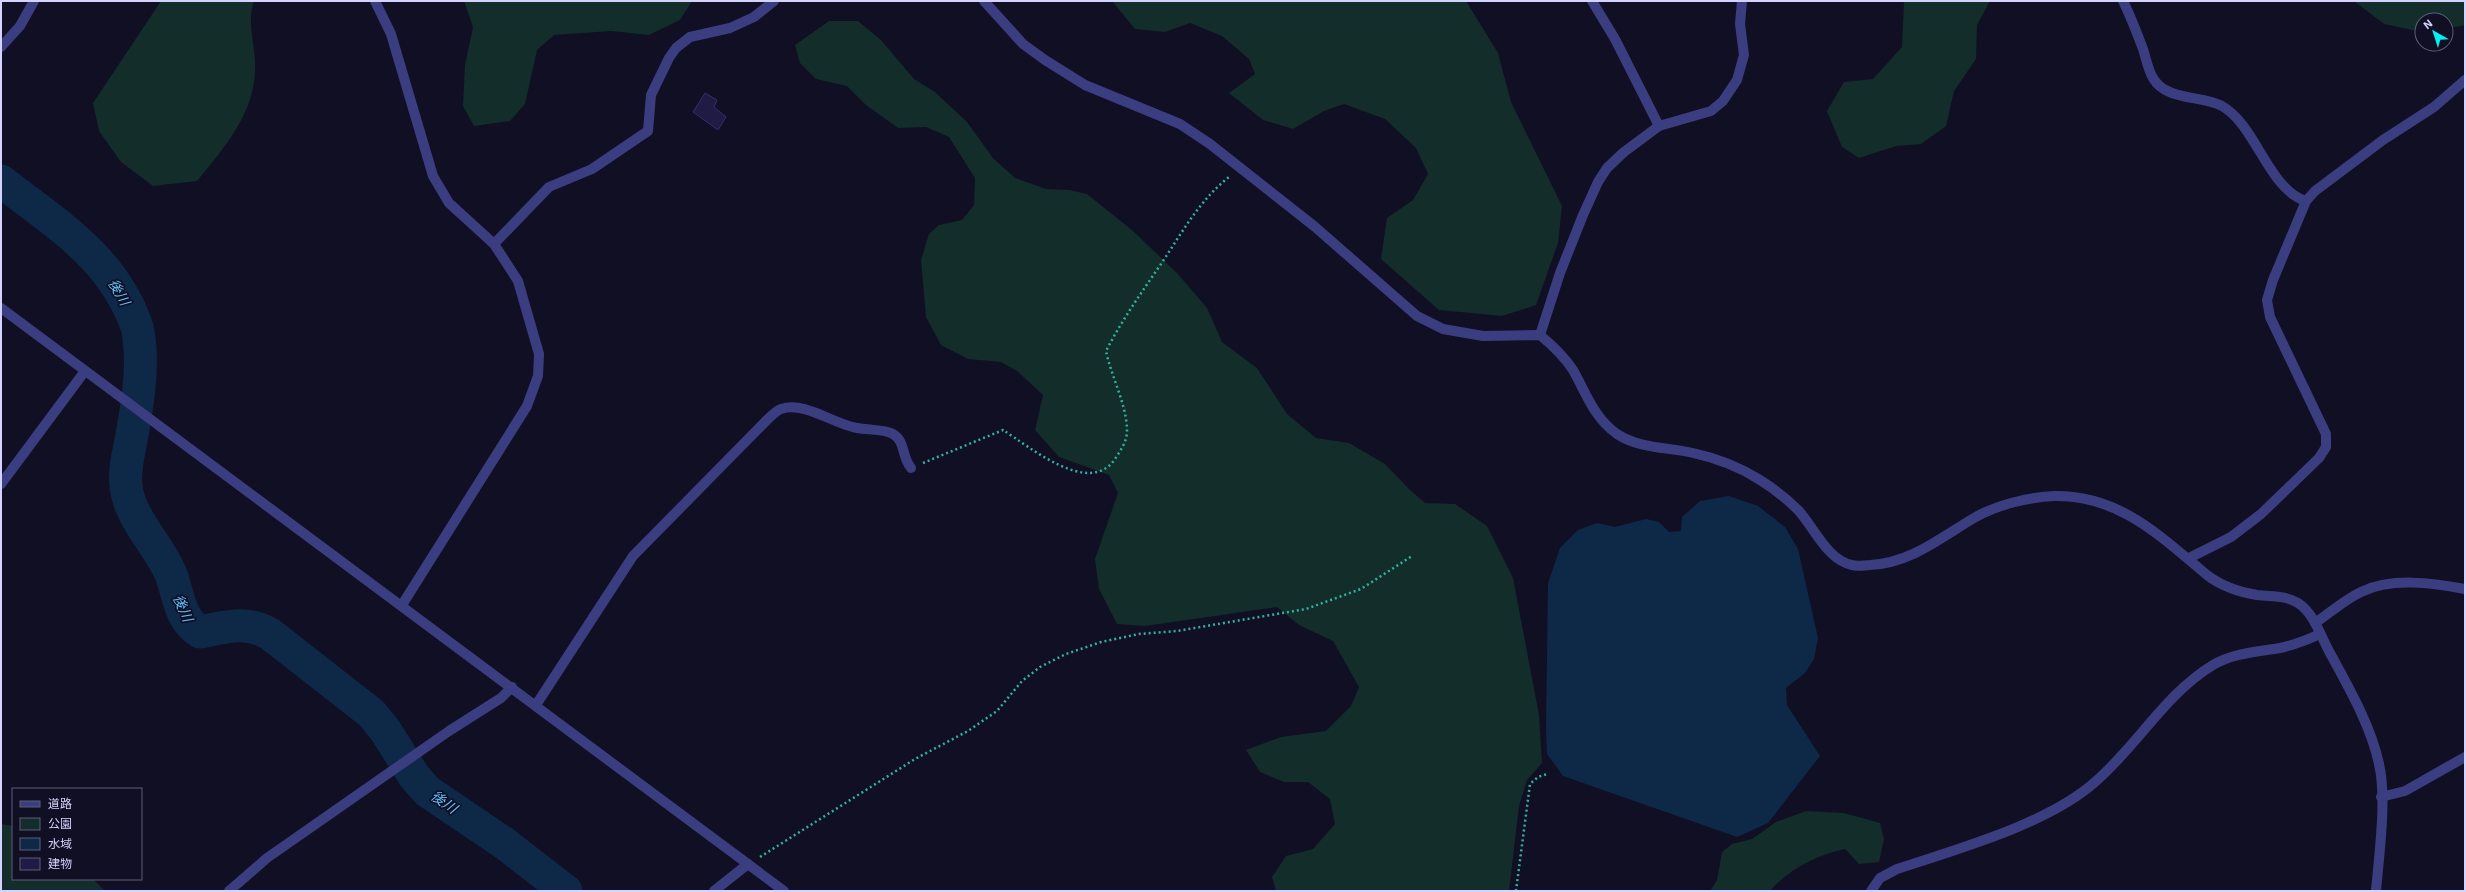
<svg xmlns="http://www.w3.org/2000/svg" width="2466" height="892" font-family="'Exo 2','Noto Sans JP',sans-serif">
<rect width="100%" height="100%" fill="#110f23"/>
<g fill="#122d2a">
<path d="M161 1H254C247 20 254 41 255 61 258 109 226 146 197 181L153 186 121 162 99 131 93 103Z"/>
<polygon points="464,1 692,1 680,20 649,35 611,31 554,35 537,50 525,104 510,121 474,126 463,106 465,65 473,27"/>
<polygon points="1112,1 1466,1 1498,53 1511,102 1562,206 1558,243 1536,305 1502,316 1439,310 1381,259 1387,218 1413,200 1428,174 1416,148 1385,119 1344,104 1324,111 1293,129 1263,120 1229,93 1255,74 1249,59 1222,36 1190,23 1165,32 1135,29"/>
<polygon points="1904,1 1990,1 1977,25 1976,59 1954,91 1946,126 1921,144 1896,146 1859,158 1842,147 1827,111 1844,82 1873,79 1902,47"/>
<polygon points="2354,1 2465,1 2465,25 2446,29 2446,20 2422,20 2422,32 2384,24"/>
<polygon points="829,21 858,21 881,40 914,79 935,92 967,122 993,158 1015,178 1046,189 1069,190 1087,194 1133,231 1177,273 1207,308 1222,342 1257,368 1287,414 1316,438 1349,443 1385,464 1409,489 1425,503 1455,504 1487,526 1513,578 1539,715 1542,763 1527,780 1519,806 1509,891 1276,891 1272,877 1286,856 1313,849 1335,824 1330,799 1308,782 1284,782 1260,772 1246,750 1281,737 1326,731 1351,706 1359,687 1333,641 1299,625 1277,607 1145,626 1117,624 1099,589 1095,559 1118,493 1109,475 1059,457 1035,430 1043,395 1017,371 1001,362 968,359 941,345 926,317 921,260 929,234 939,225 962,220 974,205 975,178 949,137 926,127 898,128 866,105 847,86 816,79 800,63 795,45"/>
<path d="M1806 811 1844 813 1880 823 1884 839 1879 862 1859 864 1845 849C1819 854 1787 870 1770 891H1710L1717 880 1722 852 1732 844 1752 839 1776 822Z"/>
<polygon points="1,824 13,826 13,879 93,879 105,891 1,891"/>
</g>
<polygon fill="#0e2847" points="1729,496 1758,506 1785,527 1798,549 1818,638 1814,659 1805,673 1786,688 1787,705 1820,756 1768,823 1737,837 1563,776 1547,754 1546,728 1548,583 1560,548 1578,530 1597,523 1615,527 1646,519 1659,522 1669,532 1681,531 1682,517 1700,501"/>
<g fill="none" stroke-linecap="round" stroke-linejoin="round">
<path stroke="#0e2847" stroke-width="33" d="M1 181C56 224 113 257 137 327 139 333 139 341 140 348 142 377 137 406 132 435 129 452 124 468 126 486 129 517 157 543 170 572 179 593 178 618 200 632 226 627 246 620 270 634L371 713 385 730 414 776 427 791 504 843 566 891"/>
</g>
<polygon fill="#201b44" stroke="#362e6f" points="705,93 717,100 714,107 726,117 718,130 693,112"/>
<g fill="none" stroke-linecap="round" stroke-linejoin="round">
<g stroke="#31b2a1" stroke-width="2.5" stroke-dasharray="2 3" stroke-linecap="butt">
<path d="M923 463 1003 430C1030 447 1089 497 1115 459 1121 450 1127 441 1127 431 1127 405 1111 376 1106 351 1123 318 1144 289 1165 258 1184 229 1201 199 1229 177"/>
<polyline points="760,857 915,759 968,731 997,711 1022,681 1040,667 1066,654 1101,642 1139,634 1177,631 1306,609 1361,589 1412,556"/>
<polyline points="1516,891 1530,784 1538,777 1547,774"/>
</g>
<g stroke="#3b3d81" stroke-width="10">
<polyline points="375,1 391,34 433,176 449,203 494,244 518,281 539,354 538,376 527,406 402,605"/>
<path d="M984 1 1023 44 1045 60 1085 85 1180 124 1210 144 1314 226 1417 316 1443 329 1483 336 1540 335C1552 345 1564 356 1573 370 1586 393 1594 418 1617 434 1640 449 1667 447 1693 453 1716 458 1740 467 1760 480 1773 488 1787 499 1798 510 1814 527 1827 560 1852 565 1857 567 1865 565 1870 565 1911 563 1940 538 1974 518 1996 505 2029 497 2055 496 2120 495 2161 537 2207 575 2221 586 2239 592 2257 595 2272 597 2285 595 2298 603 2314 613 2321 637 2330 653 2349 688 2371 726 2379 764 2387 798 2379 855 2376 891"/>
<polyline points="1592,1 1615,39 1659,126"/>
<path d="M2123 1C2131 17 2137 33 2143 49 2146 58 2148 70 2153 78 2166 101 2201 95 2222 106 2256 125 2268 189 2306 201"/>
<polyline points="1,47 20,26 34,1"/>
<polyline points="494,244 549,187 592,169 648,131 651,95 669,58 676,48 690,37 730,28 754,17 774,1"/>
<polyline points="1,308 784,891"/>
<polyline points="1540,335 1560,273 1583,215 1598,182 1607,168 1624,152 1659,126 1711,111 1723,101 1737,80 1744,55 1740,24 1742,1"/>
<polyline points="1,484 85,371"/>
<polyline points="2189,558 2231,537 2261,514 2319,458 2326,447 2326,434 2270,317 2267,300 2273,280 2306,201 2315,191 2383,140 2434,107 2465,80"/>
<path d="M2315 623C2330 613 2344 600 2361 592 2391 577 2433 583 2465 589"/>
<path d="M536 705 633 556 762 425C767 420 775 411 781 409 805 401 833 424 857 428 867 430 885 429 893 434 906 442 901 456 911 468"/>
<polyline points="2381,797 2405,791 2465,757"/>
<polyline points="229,891 267,858 449,731 501,698 512,687"/>
<polyline points="714,891 748,864"/>
<path d="M1871 891 1880 878 1897 869C1957 849 2048 824 2095 782 2137 746 2165 694 2213 665 2233 653 2257 652 2280 648 2294 645 2307 640 2320 634"/>
</g>
</g>
<g text-anchor="middle" stroke-width="3.5" stroke-linejoin="round" paint-order="stroke">
<g font-size="14" font-style="italic" fill="#62c0fb" stroke="#110f23">
<text transform="translate(119 292) rotate(60)" y="5">後川</text>
<text transform="translate(183 608) rotate(66)" y="5">後川</text>
<text transform="translate(444 802) rotate(35)" y="5">後川</text>
</g>
</g>
<rect width="2466" height="892" fill="none" stroke="#d4d2fe" stroke-width="4"/>
<rect x="12" y="788" width="130" height="92" fill="#110f23" stroke="#5f5d7b"/>
<rect x="20" y="801" width="20" height="6" fill="#3b3d81" stroke="#5f5d7b"/>
<text x="48" y="808" font-size="12" fill="#d4d2fe">道路</text>
<rect x="20" y="818" width="20" height="12" fill="#122d2a" stroke="#5f5d7b"/>
<text x="48" y="828" font-size="12" fill="#d4d2fe">公園</text>
<rect x="20" y="838" width="20" height="12" fill="#0e2847" stroke="#5f5d7b"/>
<text x="48" y="848" font-size="12" fill="#d4d2fe">水域</text>
<rect x="20" y="858" width="20" height="12" fill="#201b44" stroke="#5f5d7b"/>
<text x="48" y="868" font-size="12" fill="#d4d2fe">建物</text>
<g transform="translate(2434 32) rotate(321)"><circle r="19" fill="#110f23" stroke="#5f5d7b"/>
<path d="M0-3L7 15L0 10L-7 15Z" fill="#06eff6"/>
<text y="-6" font-size="11" font-weight="bold" text-anchor="middle" fill="#d4d2fe">N</text>
</g>
</svg>
